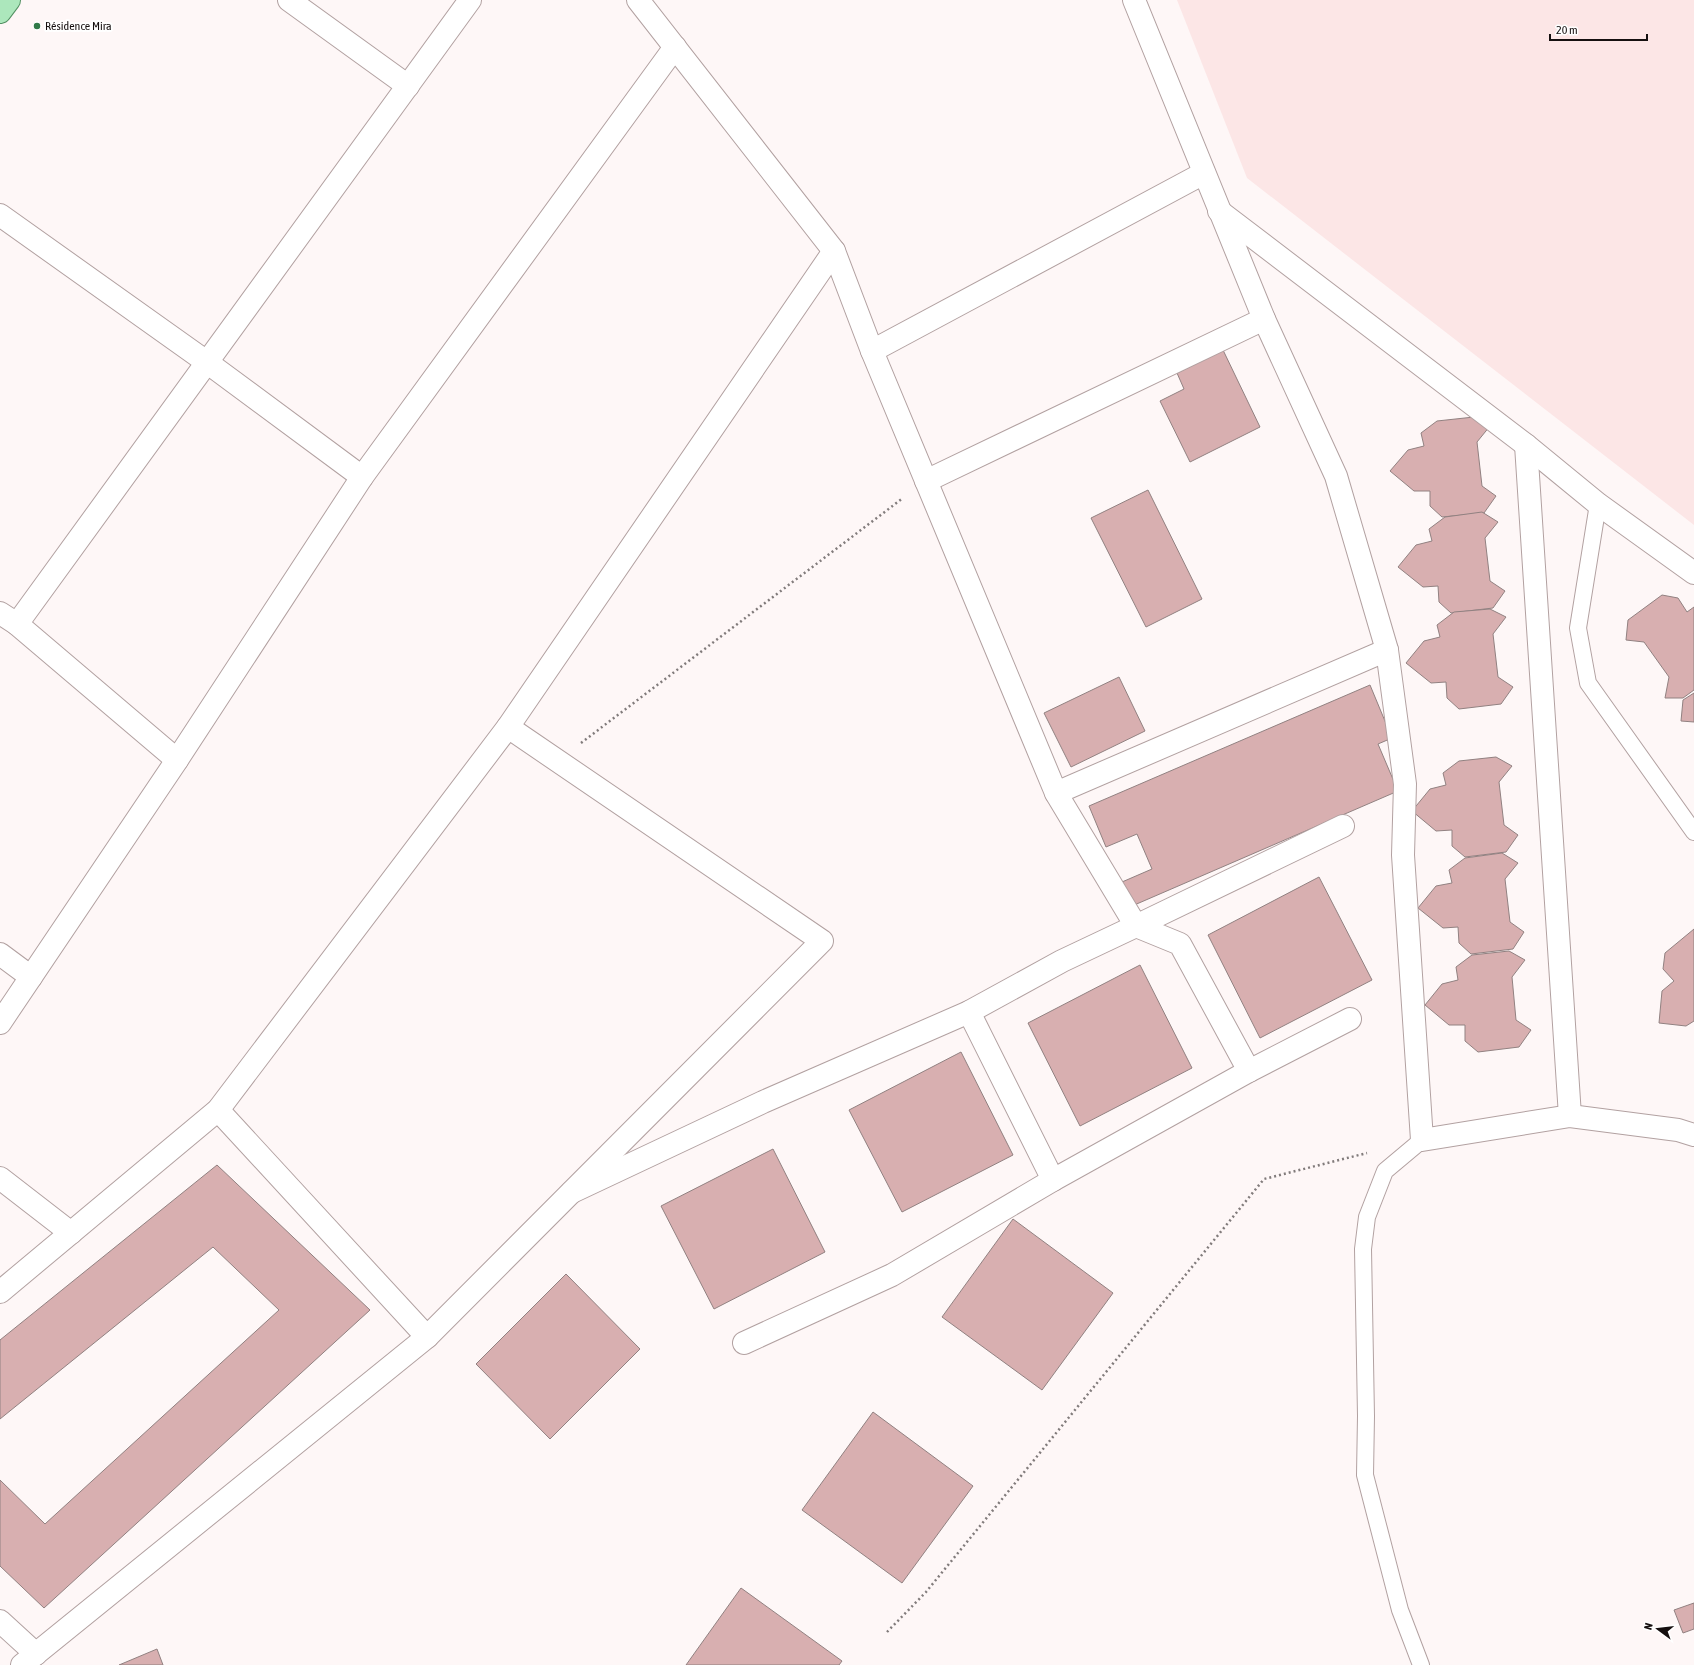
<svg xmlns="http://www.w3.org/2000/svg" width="1694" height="1665" font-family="'Asap Condensed',sans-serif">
<rect width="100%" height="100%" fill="#fef7f7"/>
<polygon fill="#fce6e6" points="1177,0 1694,0 1694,525 1247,178"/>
<g fill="#d8afb0" stroke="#918181">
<polygon points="1223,350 1260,427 1190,462 1160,401 1184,389 1177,373"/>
<polygon points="1474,417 1490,426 1477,442 1482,486 1496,496 1484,513 1442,517 1430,506 1430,491 1414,491 1390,471 1408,450 1424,446 1421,433 1437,421"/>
<polygon points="1148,490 1202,599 1146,627 1091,518"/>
<polygon points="1482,512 1498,522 1485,538 1490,581 1505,591 1493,608 1451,613 1439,602 1438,586 1423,587 1398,567 1416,545 1432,541 1429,529 1445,517"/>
<polygon points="1662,595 1678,598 1687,612 1694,607 1694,690 1683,698 1665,698 1669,677 1644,642 1626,640 1628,620"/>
<polygon points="1490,609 1506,617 1493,634 1498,677 1513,687 1501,704 1459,709 1447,698 1446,682 1431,683 1406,663 1424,641 1440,637 1437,625 1454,612"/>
<polygon points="1119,677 1145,731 1071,767 1044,713"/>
<polygon points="1370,685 1392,738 1378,744 1398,791 1132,906 1122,882 1152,869 1137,834 1106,847 1089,806"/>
<polygon points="1694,693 1694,722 1681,721 1683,700"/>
<polygon points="1496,757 1512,766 1499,782 1504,825 1518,835 1506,852 1465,857 1452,846 1452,830 1436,831 1412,811 1430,789 1446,785 1443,773 1459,761"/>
<polygon points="1502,853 1518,863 1505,879 1510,922 1524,932 1513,949 1471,954 1459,943 1458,927 1443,928 1418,908 1436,886 1452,883 1449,870 1465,858"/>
<polygon points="1319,877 1372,980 1260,1038 1208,935"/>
<polygon points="1694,929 1694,1021 1686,1026 1659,1023 1662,991 1674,981 1663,969 1665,953"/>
<polygon points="1509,951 1525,960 1512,977 1516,1020 1531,1030 1519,1047 1478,1052 1465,1041 1465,1025 1449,1025 1425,1005 1442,984 1458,980 1456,967 1472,955"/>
<polygon points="1140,965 1192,1068 1080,1126 1028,1023"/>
<polygon points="961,1052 1013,1155 902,1212 849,1110"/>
<polygon points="773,1149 825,1252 714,1309 661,1206"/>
<polygon points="217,1165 370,1310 44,1608 0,1566 0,1480 45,1524 279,1310 213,1247 0,1419 0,1340"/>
<polygon points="1013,1219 1113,1293 1042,1390 942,1317"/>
<polygon points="566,1274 640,1349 550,1439 476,1364"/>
<polygon points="873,1412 973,1486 902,1583 802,1510"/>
<polygon points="741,1588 842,1661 839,1665 686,1665"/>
<polygon points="1694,1603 1694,1629 1683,1633 1674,1610"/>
<polygon points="157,1649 163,1665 119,1665"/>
</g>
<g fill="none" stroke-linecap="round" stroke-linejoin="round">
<defs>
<g id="lane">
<polyline points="1598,504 1578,628 1588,683 1694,832"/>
<polyline points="1421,1665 1400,1610 1365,1475 1366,1416 1363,1249 1367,1217 1385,1171 1422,1140"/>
</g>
<g id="street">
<polyline points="289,0 408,86"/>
<polyline points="1134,0 1264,319 1336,476 1387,650 1405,784 1403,855 1422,1140 1570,1116 1678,1130 1694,1135"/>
<polyline points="1219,211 1526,445 1598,504 1694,573"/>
<polyline points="0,215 208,363 362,477"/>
<polyline points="872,351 1204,173"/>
<polyline points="1526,445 1570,1116"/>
<polyline points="926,481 1264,319"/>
<polyline points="0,613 17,624 177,760"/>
<polyline points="17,624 470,0"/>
<polyline points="1056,793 1387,650"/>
<polyline points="0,954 31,977"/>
<polyline points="969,1012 1053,1180"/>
<polyline points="0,1023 177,760 362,477 675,47"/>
<polyline points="1249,1071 1180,944 1136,926 1343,826"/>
<polyline points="218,1110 427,1337 822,941 508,727"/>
<polyline points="0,1178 71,1233"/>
<polyline points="572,1192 763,1102 969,1012 1062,961 1136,926 1056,793 872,351 834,251 638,0"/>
<polyline points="0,1292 218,1110 508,727 834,251"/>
<polyline points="744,1343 892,1275 1053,1180 1249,1071 1350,1019"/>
<polyline points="0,1621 36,1654"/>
<polyline points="22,1665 427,1337"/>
</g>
<polyline id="primary" points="0,12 9,0"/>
</defs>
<use href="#lane" stroke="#b2a1a1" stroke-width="18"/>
<use href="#street" stroke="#b2a1a1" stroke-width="24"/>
<use href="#primary" stroke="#539163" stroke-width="24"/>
<g stroke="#817b7b" stroke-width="2.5" stroke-dasharray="2 3" stroke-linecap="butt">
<polyline points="581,743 903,498"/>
<polyline points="887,1632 926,1592 1264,1179 1367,1153"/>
</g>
<use href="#lane" stroke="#fff" stroke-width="16"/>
<use href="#street" stroke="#fff" stroke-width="22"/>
<use href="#primary" stroke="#ace7bc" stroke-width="22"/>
</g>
<circle fill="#307a48" stroke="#fff" stroke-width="1.5" cx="37" cy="26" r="4"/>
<g text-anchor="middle" stroke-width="4" stroke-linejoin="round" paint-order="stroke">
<g font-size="12" fill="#150f0f" stroke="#fff" text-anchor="start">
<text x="45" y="30">Résidence Mira</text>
</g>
</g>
<g transform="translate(1658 1629) rotate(285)" stroke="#ffffff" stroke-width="3" paint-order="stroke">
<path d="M0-3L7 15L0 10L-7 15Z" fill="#150f0f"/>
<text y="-6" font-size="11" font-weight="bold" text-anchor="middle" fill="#150f0f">N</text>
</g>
<path d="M1550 34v6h97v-6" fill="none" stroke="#150f0f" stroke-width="2"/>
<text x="1556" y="34" font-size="12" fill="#150f0f" stroke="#ffffff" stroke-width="3" paint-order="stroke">20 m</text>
</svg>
